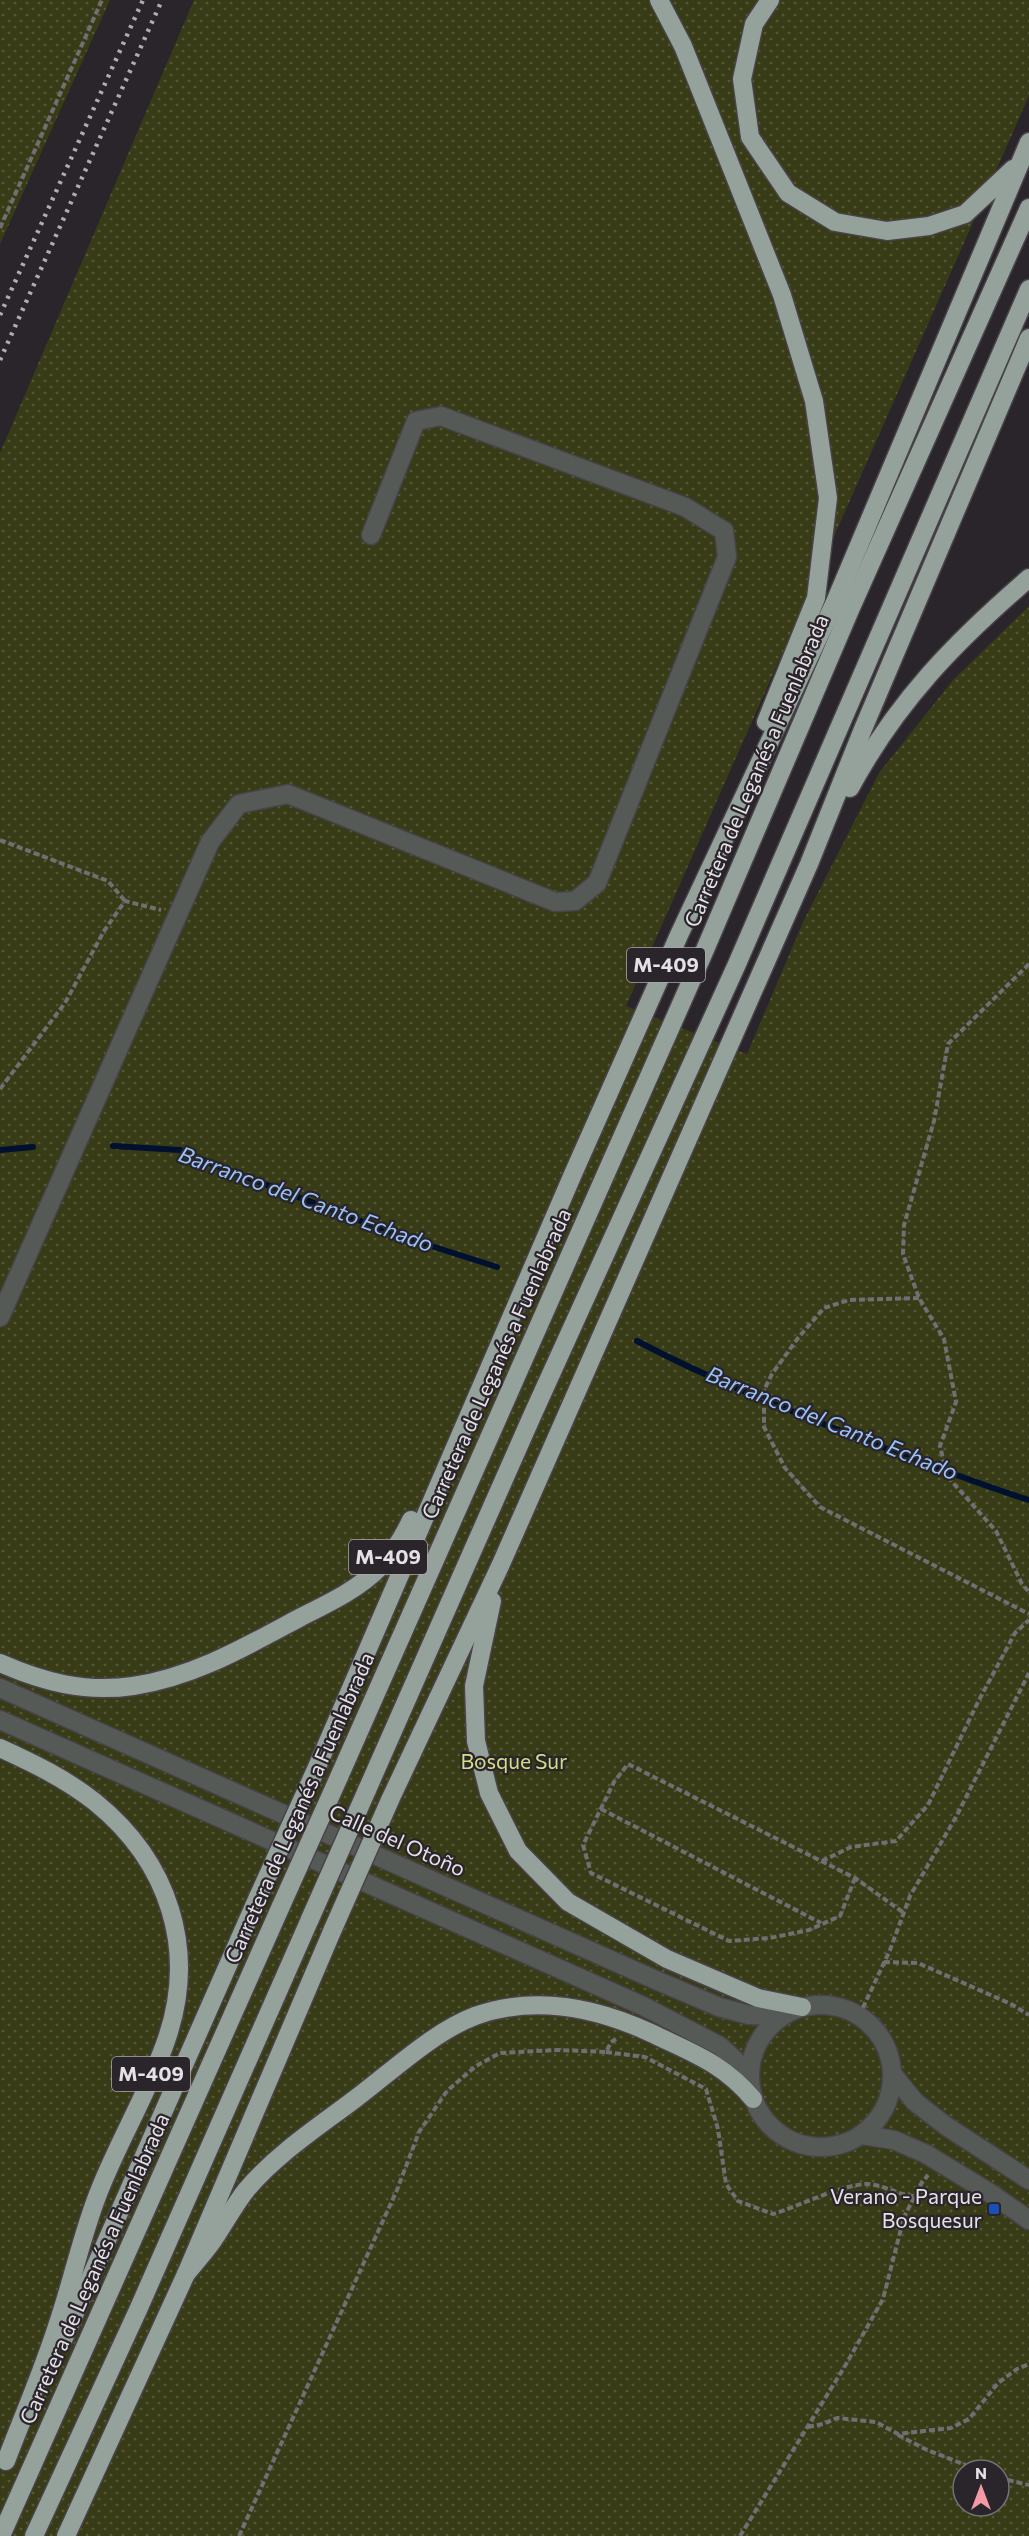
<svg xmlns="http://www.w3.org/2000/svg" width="1029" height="2536" font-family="Commissioner,sans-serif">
<defs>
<pattern id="grass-dots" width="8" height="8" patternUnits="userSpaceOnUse" patternTransform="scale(1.5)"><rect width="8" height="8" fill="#383c16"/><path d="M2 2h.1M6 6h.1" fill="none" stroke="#555838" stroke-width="1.8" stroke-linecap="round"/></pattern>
</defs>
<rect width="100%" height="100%" fill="#2a242b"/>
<g fill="url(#grass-dots)" fill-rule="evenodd">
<polygon points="0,0 110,0 0,244"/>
<path d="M194 0H1029V96L626 1006 747 1054 804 920 879 773 953 680 1029 606V2536H0V453ZM963 2470H999V2506H963Z"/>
</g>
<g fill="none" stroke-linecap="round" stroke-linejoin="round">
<g stroke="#00102f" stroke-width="6">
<polyline points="113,1146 180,1150 212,1164 400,1236 497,1267"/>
<polyline points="0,1150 33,1147"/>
<path d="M637 1341C711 1380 788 1410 866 1441 920 1461 974 1483 1029 1500"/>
</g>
<defs>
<g id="minor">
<polyline points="0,1317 210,842 239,804 288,794 555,902 575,901 597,883 727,557 724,531 685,507 441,416 416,421 371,535"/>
<polyline points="0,1688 658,1981 719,2007 749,2015 781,2016"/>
<polyline points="0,1720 643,2006 720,2046 749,2073"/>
<circle cx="821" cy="2076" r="71"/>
<polyline points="894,2076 915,2102 946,2126 1029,2180"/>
<polyline points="862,2135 894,2140 926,2154 990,2193 1029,2220"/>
</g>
<g id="highway">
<polyline points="659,0 683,46 782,295 814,401 828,498 816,598 766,722"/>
<polyline points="770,0 754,24 742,79 750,137 788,193 835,222 887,231 929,226 965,214 1013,169"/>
<path d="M850 788C897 701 955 642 1029 578"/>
<polyline points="492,1601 474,1686 476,1741 489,1793 518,1851 568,1902 667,1959 758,1998 802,2007"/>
<path d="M0 1663C43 1682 85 1693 133 1686 194 1677 247 1646 301 1617 329 1603 359 1589 381 1566 394 1552 403 1537 411 1520"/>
<path d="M0 1748C33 1763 66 1779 95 1802 169 1862 198 1950 166 2041 148 2093 118 2142 98 2194 82 2235 73 2278 59 2320 44 2368 24 2414 6 2461"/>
<polyline points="317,1767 573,1174 679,935 835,602 1029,142"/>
<polyline points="339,1777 704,952 850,610 1029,208"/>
<polyline points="367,1790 532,1416 737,964 1029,289"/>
<polyline points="390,1800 501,1564 809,864 863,729 1029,338"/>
<path d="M186 2274C195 2263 204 2253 212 2242 224 2225 234 2205 247 2189 278 2153 318 2127 355 2099 391 2072 433 2032 475 2016 534 1995 595 2007 651 2033 692 2053 723 2063 753 2099"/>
<polyline points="63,2340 258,1897"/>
<polyline points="1,2536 281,1906"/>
<polyline points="34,2536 138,2310 310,1919"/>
<polyline points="66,2536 186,2274 333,1929"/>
</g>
</defs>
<use href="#minor" stroke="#484249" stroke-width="21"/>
<use href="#highway" stroke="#484249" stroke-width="21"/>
<g stroke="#736e74" stroke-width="4" stroke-dasharray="6 3" stroke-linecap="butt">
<polyline points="0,228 102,0"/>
<polyline points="0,840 108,881 125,901"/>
<polyline points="1029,964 948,1044 934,1121 904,1225 903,1254 919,1298 944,1339 956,1402 940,1446 947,1476 996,1531 1022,1584 1029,1592"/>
<polyline points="0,1089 65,1003 104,931 125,901 161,910"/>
<polyline points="919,1298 849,1300 824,1308 798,1338 772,1374 764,1390 764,1427 785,1468 820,1507 1029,1614"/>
<polyline points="601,1809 821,1923"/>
<polyline points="822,1861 851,1847 896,1841 928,1805 978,1702 1015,1633 1029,1620"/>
<polyline points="855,1878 840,1916 809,1930 770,1938 729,1941 591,1873 583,1845 614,1782 628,1764 855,1878 904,1913"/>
<polyline points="884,1962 918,1963 1011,2004 1029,2015"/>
<polyline points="859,2016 890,1950 910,1896 956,1817 1029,1673"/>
<path d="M606 2052 645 2057 706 2089 718 2129 726 2184 738 2201 773 2214C799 2206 841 2185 866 2184 883 2184 899 2196 916 2196"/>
<polyline points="808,2427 823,2424 837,2418 876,2422 898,2434 951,2428 969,2419 998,2383 1017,2369 1029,2364"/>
<polyline points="898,2435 925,2449 978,2470"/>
<polyline points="999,2478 1029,2485"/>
<polyline points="239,2536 397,2190 419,2132 447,2091 476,2066 500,2053 558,2050 606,2052 611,2042 616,2039"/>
<polyline points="740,2536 845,2366 883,2299 904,2217 921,2184 928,2175"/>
</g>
<use href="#minor" stroke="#555a57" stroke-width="18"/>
<use href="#highway" stroke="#95a19b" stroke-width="18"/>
<g stroke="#b1acb2" stroke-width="4.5" stroke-dasharray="3 6" stroke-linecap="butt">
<polyline points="0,315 143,0"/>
<polyline points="0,360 162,0"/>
</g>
<defs>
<g id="highway-bridge">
<polyline points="258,1897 317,1767"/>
<polyline points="281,1906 339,1777"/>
<polyline points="310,1919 367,1790"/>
<polyline points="333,1929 390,1800"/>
</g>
</defs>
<use href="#highway-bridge" stroke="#484249" stroke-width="21" stroke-linecap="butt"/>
<use href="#highway-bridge" stroke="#95a19b" stroke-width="18"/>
</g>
<rect fill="#1a4fb4" stroke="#2a242b" stroke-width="2" x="988" y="2203" width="12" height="12" rx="3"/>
<g text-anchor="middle" stroke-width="4.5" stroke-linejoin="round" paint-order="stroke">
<g fill="#2a242b" stroke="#ada8ae" stroke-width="1.5">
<rect x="627" y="948" width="78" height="34" rx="4.5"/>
<rect x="349" y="1540" width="78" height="34" rx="4.5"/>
<rect x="112" y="2057" width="78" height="34" rx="4.5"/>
</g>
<g font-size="20" font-weight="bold" fill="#e5e1e6">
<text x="666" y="972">M-409</text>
<text x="388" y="1564">M-409</text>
<text x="151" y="2081">M-409</text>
</g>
<g font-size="21" fill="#e5e1e6" stroke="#2a242b">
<text transform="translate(757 771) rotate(-67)" y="7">Carretera de Leganés a Fuenlabrada</text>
<text transform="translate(497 1364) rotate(-66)" y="7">Carretera de Leganés a Fuenlabrada</text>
<text transform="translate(300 1808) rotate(-66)" y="7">Carretera de Leganés a Fuenlabrada</text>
<text transform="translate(397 1841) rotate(24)" y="7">Calle del Otoño</text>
<text transform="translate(95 2269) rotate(-66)" y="7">Carretera de Leganés a Fuenlabrada</text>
</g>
<g font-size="21" fill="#d1de82" stroke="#2a242b">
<text x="514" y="1769">Bosque Sur</text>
</g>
<g font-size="21" fill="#e5e1e6" stroke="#2a242b" text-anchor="end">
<text x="982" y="2204">Verano - Parque<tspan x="982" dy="24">Bosquesur</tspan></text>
</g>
<g font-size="22" font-style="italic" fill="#97c3fb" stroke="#2a242b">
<text transform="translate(306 1199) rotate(20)" y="8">Barranco del Canto Echado</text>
<text transform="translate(832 1423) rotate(22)" y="8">Barranco del Canto Echado</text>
</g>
</g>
<g transform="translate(981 2488)"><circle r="28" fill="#2a242b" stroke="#757076" stroke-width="1.5"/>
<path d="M0-4.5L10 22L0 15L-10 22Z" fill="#f49aa6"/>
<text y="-9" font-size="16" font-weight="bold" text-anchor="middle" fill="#e5e1e6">N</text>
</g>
</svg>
